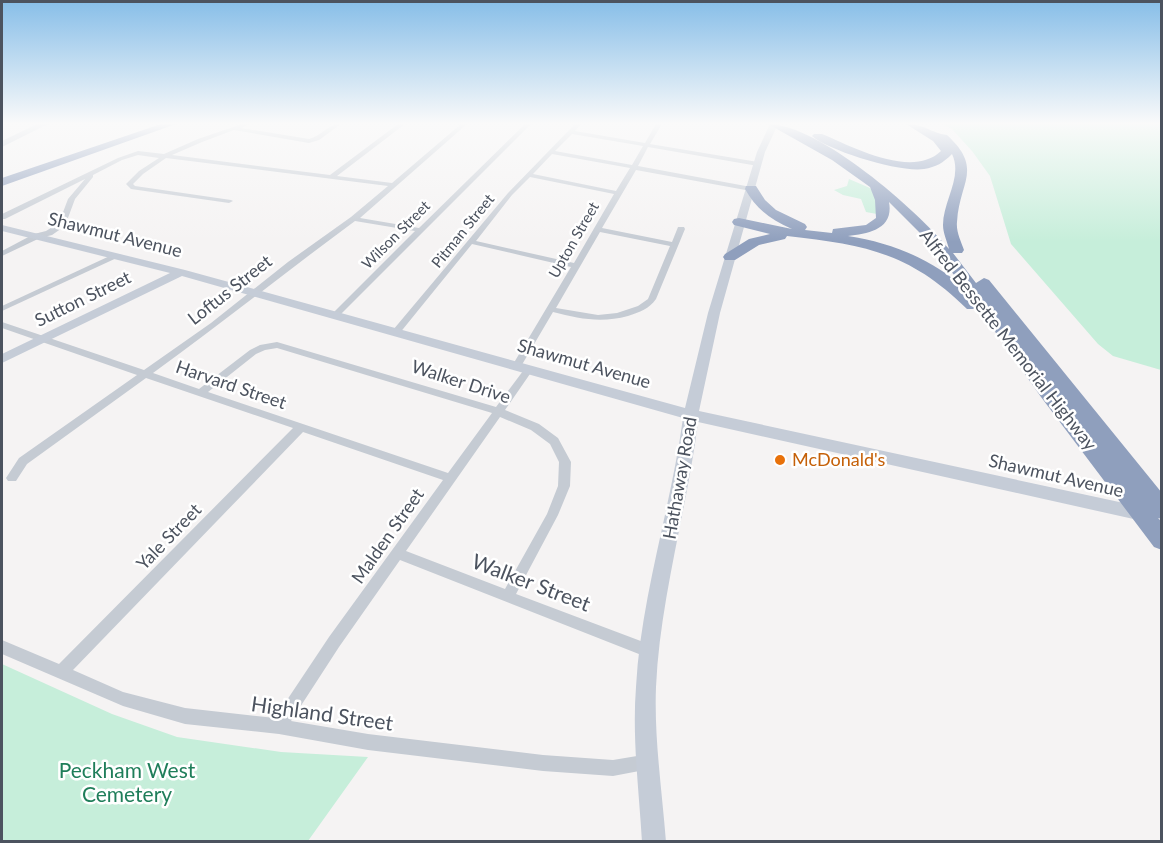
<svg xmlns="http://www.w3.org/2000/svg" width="1163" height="843" font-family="Lato,sans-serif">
<rect width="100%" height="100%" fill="#f5f3f3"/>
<g fill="#c6eeda">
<polygon points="942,124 1161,124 1161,370 1113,356 1098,344 1011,244 990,176 972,151 952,129"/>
<polygon points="849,179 870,188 877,197 877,214 866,212 861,199 843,195 834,190 847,186"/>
<polygon points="2,664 112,714 177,737 281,752 368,757 308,841 2,841"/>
</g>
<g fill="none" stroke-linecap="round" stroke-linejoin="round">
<g fill="#c5cbd3" fill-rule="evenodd">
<path d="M242 124H250L241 128 309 139C321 136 328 124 341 124L319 140 309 143 234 130 202 142 172 155 330 175 398 124H405L337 176 392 183 461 124H467L360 218 419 228 525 124H531L338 317 335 318 331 315 415 231 355 221C287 271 221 324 153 373L199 389 250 350 260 345 277 342 496 407 526 367H532L534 369 532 371 505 410 539 424 558 438 571 462 570 486 558 515 516 594 654 646 656 651 654 656 649 658 400 560 339 647 291 721 368 734 543 755 613 760 649 754 655 756 657 762 655 768 613 776 543 771 368 750 279 734 185 724 123 706 2 654V640L59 664 293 428 146 378 27 464 16 481H8L6 478 19 458 137 375 2 328V322L144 370 211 323 288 262 351 217 388 186 166 158 143 174 133 184 135 186 231 200 233 201 229 203 131 189 126 184 139 171 159 158 138 155 122 160 93 175V177L75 199 65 226 52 235 40 238 2 256V251L34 234 46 231 59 223 68 199 85 179 5 219H2V214L118 158 138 151 164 154 198 139ZM277 348 492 413 448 473 208 392 256 354 265 350ZM500 417 531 430 550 444 559 462 558 486 547 514 505 589 406 551ZM303 432 443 480 329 637 275 718 185 708 123 692 73 670Z"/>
<path d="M575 124H581L575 131 645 143 656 124H662L650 144 758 162 761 164 758 166 648 147 638 166 751 187 754 189 751 191 636 170 602 228 672 242 678 227H684L685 229 656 299C649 309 640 312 628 316 602 323 579 319 553 312L520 368H514L512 366 571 267 472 244 399 334H393L391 332 393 330 508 193ZM572 134 643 146 632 165 555 151ZM552 154 630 168 616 191 533 174ZM530 177 614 194 574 263 476 241 512 195ZM600 232 670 246 648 299 638 306 617 313 598 315 556 308Z"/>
<polygon points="114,254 120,254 121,256 2,311 2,306"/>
</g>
<g fill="#c5ccd7" fill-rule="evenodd">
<polygon points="37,124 48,124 2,147 2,141"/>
<path d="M770 124H778L765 152 720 313 699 411 1147 508 1153 510 1156 515 1153 520 1147 522 698 422C687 510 660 598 656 687 654 738 662 790 666 842H642C639 790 632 738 636 687 641 596 671 508 683 418L182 276 2 363V354L170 273 2 231V225L185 270 685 408 708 313 757 152Z"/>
</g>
<g fill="#8f9fbd" fill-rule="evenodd">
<polygon points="161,124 176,124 2,186 2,178"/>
<path d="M768 124C819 124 917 210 949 249 947 241 943 233 943 225 943 201 963 177 952 154 943 163 936 167 924 169 901 173 829 151 812 136L814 134H822C853 147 912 179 941 151L933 141 906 124C925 124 931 133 947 135 984 169 959 182 957 222 956 232 961 241 964 250L962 253H953L976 283 984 278 989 280 1162 493V519L1158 518 1162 522V550L1154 547 1041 397 979 309H967C909 252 865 245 787 236L785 239 759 245 735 260H725L723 257 725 254 749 239 770 234 734 225 732 222 734 219 739 218 792 229C771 220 756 209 745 189L746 186H756L765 200 776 210 805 224 807 227 805 230 832 233 833 229 866 225 876 218 875 200 870 187 832 160ZM889 202 923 236 966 290C933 259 892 243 848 236 869 234 894 229 889 202Z"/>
</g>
</g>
<linearGradient id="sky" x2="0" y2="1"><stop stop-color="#87bee8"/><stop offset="0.51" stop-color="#fafafa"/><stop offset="1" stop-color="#fafafa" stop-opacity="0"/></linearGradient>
<rect width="1163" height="242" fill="url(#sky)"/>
<circle fill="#e8710a" stroke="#fff" stroke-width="2" cx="780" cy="460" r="6"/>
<g text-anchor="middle" stroke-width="5" stroke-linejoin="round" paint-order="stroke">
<g font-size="15" fill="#4c535f" stroke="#fff">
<text transform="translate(463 231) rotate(-51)" y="5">Pitman Street</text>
<text transform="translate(396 235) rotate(-45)" y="5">Wilson Street</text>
<text transform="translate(574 240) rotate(-60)" y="5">Upton Street</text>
</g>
<g font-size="18" fill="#4c535f" stroke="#fff">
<text transform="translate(115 235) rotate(14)" y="6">Shawmut Avenue</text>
<text transform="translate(230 290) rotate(-38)" y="6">Loftus Street</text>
<text transform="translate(83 299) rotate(-26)" y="6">Sutton Street</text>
<text transform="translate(1008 340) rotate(52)" y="6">Alfred Bessette Memorial Highway</text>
<text transform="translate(584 364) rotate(16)" y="6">Shawmut Avenue</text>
<text transform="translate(461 382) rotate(18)" y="6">Walker Drive</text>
<text transform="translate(231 385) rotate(19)" y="6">Harvard Street</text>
<text transform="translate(1056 476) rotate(13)" y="6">Shawmut Avenue</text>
<text transform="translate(680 478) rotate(-80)" y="6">Hathaway Road</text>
<text transform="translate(388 536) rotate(-55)" y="6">Malden Street</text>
<text transform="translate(169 537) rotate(-46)" y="6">Yale Street</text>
</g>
<g font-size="18" fill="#c56008" stroke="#fff" text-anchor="start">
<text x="792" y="466">McDonald's</text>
</g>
<g font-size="21" fill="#4c535f" stroke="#fff">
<text transform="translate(531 583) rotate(21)" y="7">Walker Street</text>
<text transform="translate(322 714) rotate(8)" y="7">Highland Street</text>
</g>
<g font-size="21" fill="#1f7e5a" stroke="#fff">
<text x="127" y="778">Peckham West<tspan x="127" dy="24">Cemetery</tspan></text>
</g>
</g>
<rect width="1163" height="843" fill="none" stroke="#4c535f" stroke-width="6"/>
</svg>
